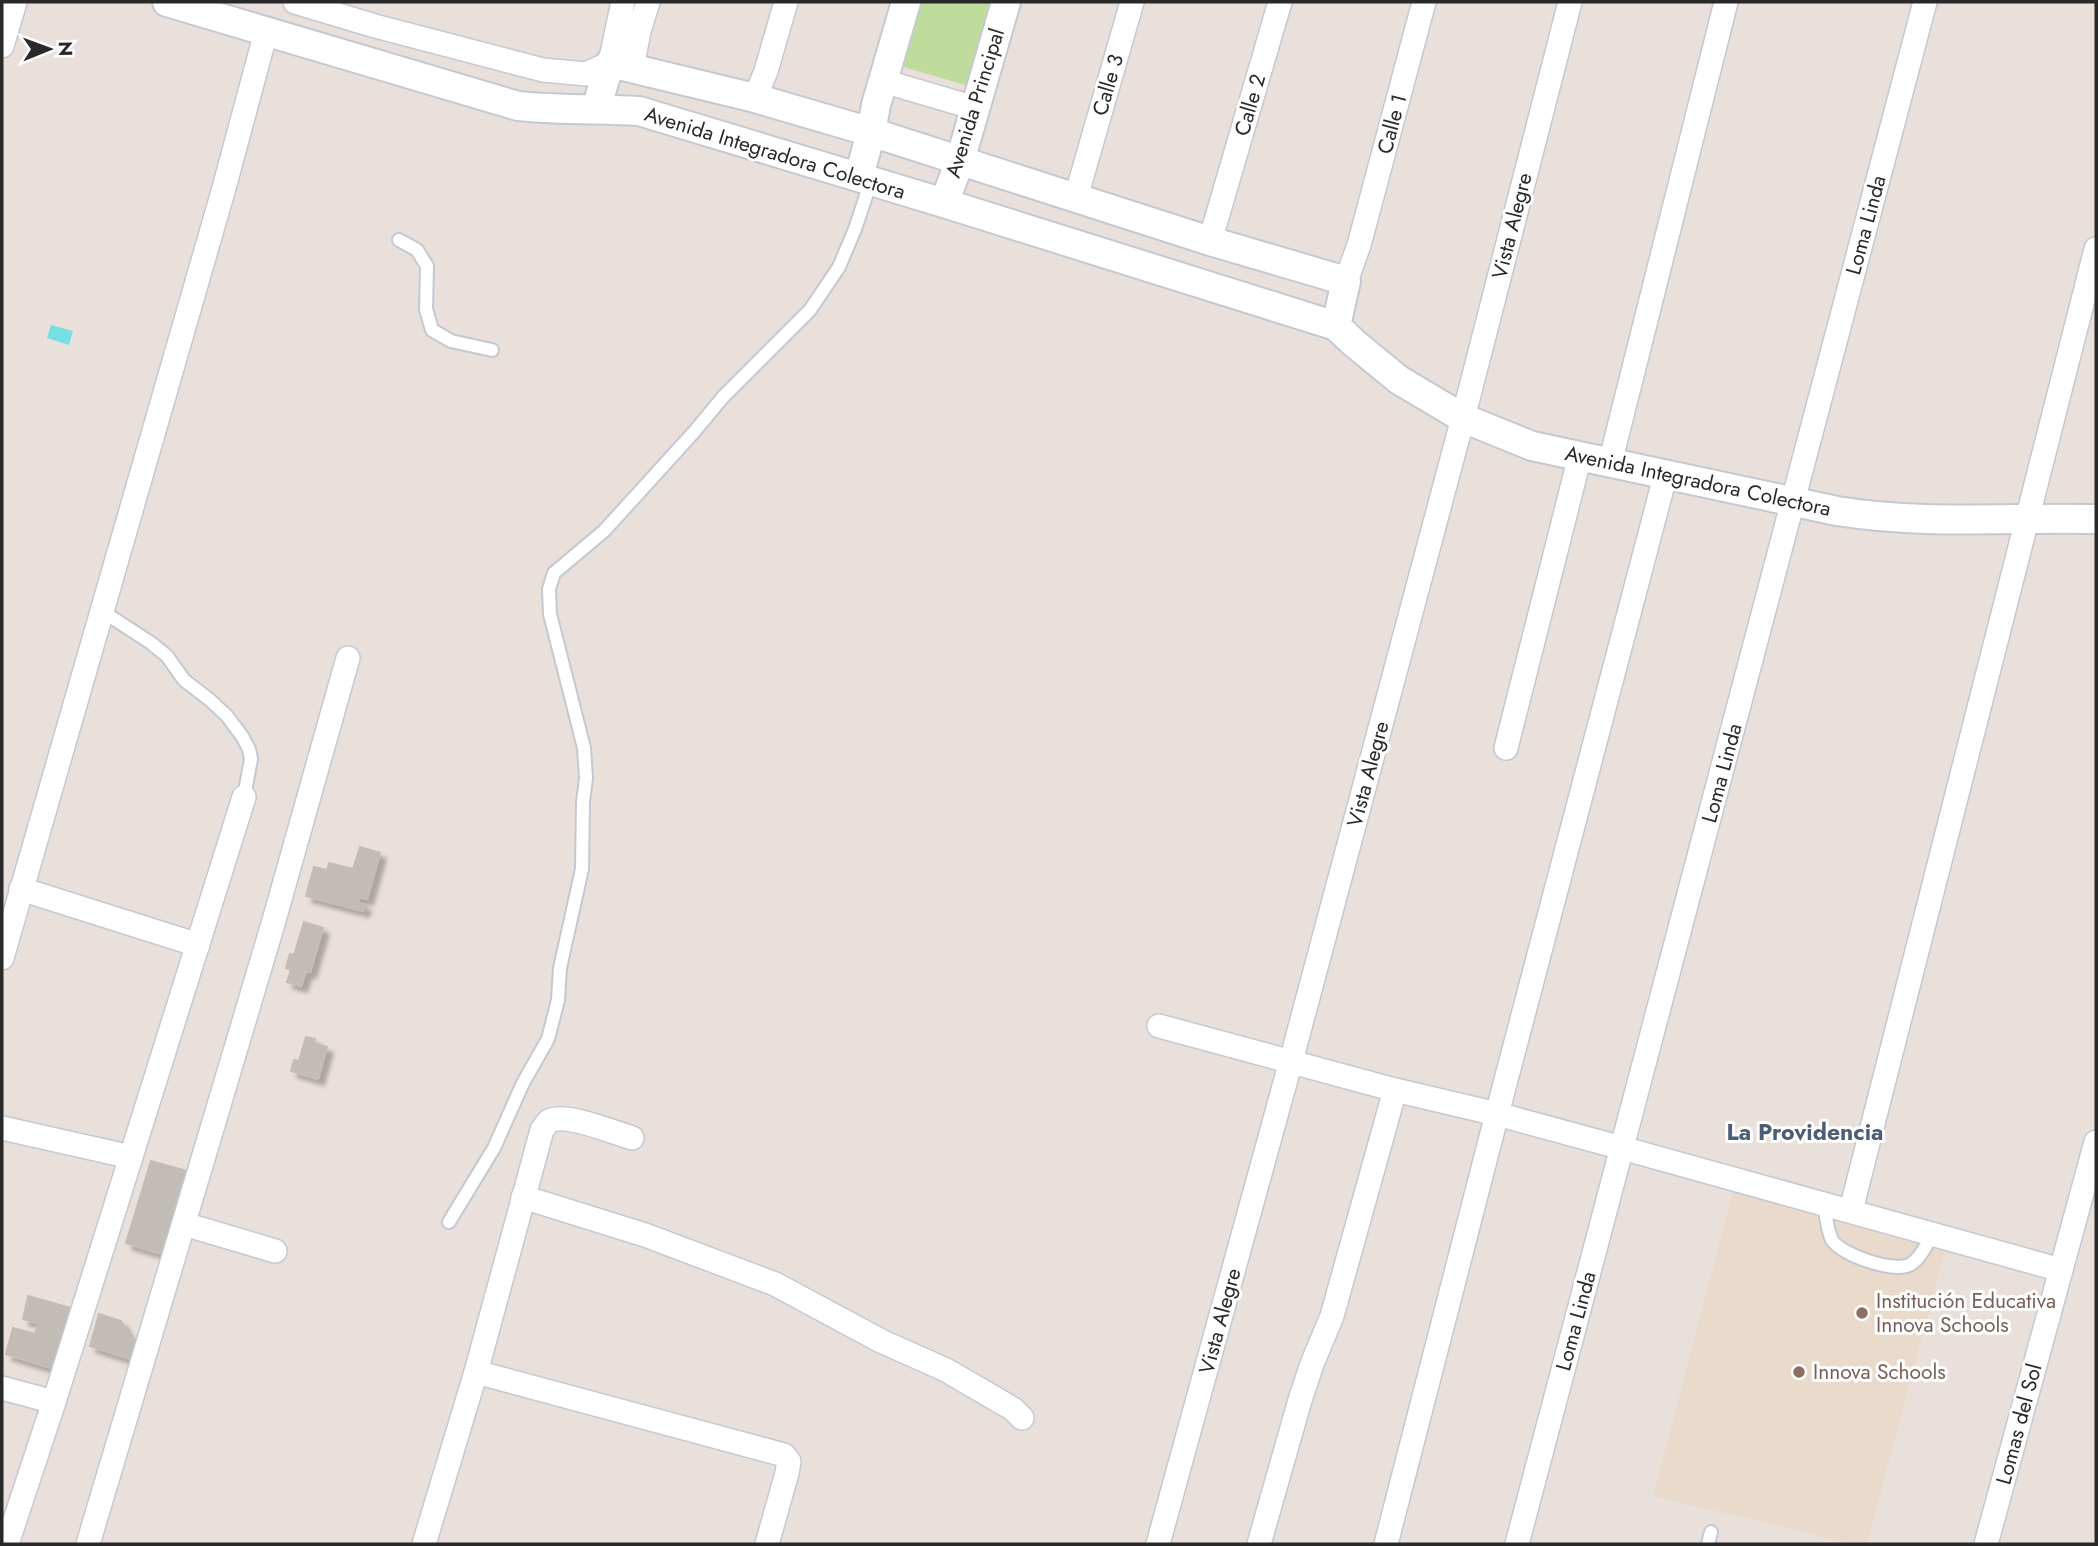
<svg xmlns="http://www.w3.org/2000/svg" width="2098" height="1546" font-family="Jost,sans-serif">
<defs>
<filter id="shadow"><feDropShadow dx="6" dy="6" stdDeviation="2" flood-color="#0004"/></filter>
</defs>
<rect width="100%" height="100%" fill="#eae0db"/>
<polygon fill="#eadacc" points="1733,1191 1946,1247 1867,1544 1853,1544 1653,1496"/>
<polygon fill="#c0dc9c" points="920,2 996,2 972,87 900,66"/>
<polygon fill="#76dfe4" points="51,325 73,331 69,345 47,338"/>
<g fill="#c2bcb7" stroke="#c5bcb5" stroke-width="2" filter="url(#shadow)">
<polygon points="360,847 380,853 367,899 359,897 358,903 365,905 363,911 306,896 314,867 327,870 329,863 353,869"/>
<polygon points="304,922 323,928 310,972 306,971 301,986 287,982 291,970 286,968 290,954 294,955"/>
<polygon points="306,1037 315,1039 314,1043 327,1047 318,1079 291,1071 294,1060 299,1061"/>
<polygon points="151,1161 190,1172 162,1254 126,1243"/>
<polygon points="28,1296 74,1309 55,1369 6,1354 13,1328 35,1334 38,1323 23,1319"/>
<polygon points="99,1314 121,1321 130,1338 138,1340 133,1360 90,1346"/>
</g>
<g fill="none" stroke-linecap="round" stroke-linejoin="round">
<defs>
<g id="service">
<polyline points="399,240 417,250 427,266 426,309 432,330 451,341 492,350"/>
<polyline points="102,611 151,643 167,656 184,680 210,700 227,716 242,736 249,749 251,759 244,797"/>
<path d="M1824 1203C1826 1215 1827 1230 1832 1240 1841 1255 1896 1274 1911 1264 1921 1258 1927 1243 1933 1234"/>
<polyline points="449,1222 494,1148 523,1083 548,1039 558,1000 560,968 582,869 583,802 586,778 584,748 550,614 549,589 554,573 604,531 694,432 723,397 810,310 839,267 855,229 871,181"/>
<polyline points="1708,1544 1711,1532"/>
</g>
<g id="minor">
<polyline points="295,2 375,26 543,70 586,74 610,63 623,2"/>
<polyline points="2,46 15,2"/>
<polyline points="632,68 639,31 648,2"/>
<polyline points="883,81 975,108"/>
<polyline points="755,98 766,71 786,2"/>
<polyline points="1076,197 1132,2"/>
<polyline points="1210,241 1280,2"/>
<polyline points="1346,281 1359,245 1424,2"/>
<polyline points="1610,463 1726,2"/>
<polyline points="1506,748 1580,456"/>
<polyline points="21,889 198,945"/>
<polyline points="2,958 224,188 266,32"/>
<polyline points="1159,1026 1395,1090 1497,1114 1622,1148 2061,1270"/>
<polyline points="2,1128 131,1157"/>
<polyline points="523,1197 645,1235 775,1284 881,1341 946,1370 1013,1409 1022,1418"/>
<polyline points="1851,1210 2096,249"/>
<polyline points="184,1224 275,1251"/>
<polyline points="476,1372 784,1455 789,1461 787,1473 767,1544"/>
<polyline points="2,1388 54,1402"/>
<polyline points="7,1544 54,1402 244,797"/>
<polyline points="88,1544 273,924 348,658"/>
<path d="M424 1544 476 1372 542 1130C544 1127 547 1123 549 1121 566 1112 615 1133 632 1138"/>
<polyline points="1158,1544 1291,1061 1463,418 1570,2"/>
<polyline points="1259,1544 1300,1400 1312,1364 1332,1316 1395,1090"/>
<polyline points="1386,1544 1497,1114 1666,473"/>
<polyline points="1517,1544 1925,2"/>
<polyline points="1986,1544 2096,1142"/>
</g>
<g id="tertiary">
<path d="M167 2 518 106C558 110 598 109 639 111L944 203 1336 326 1354 343 1399 380 1463 418 1532 446 1837 511C1923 525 2010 517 2096 519"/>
<polyline points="596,109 610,63 755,98 871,132 1210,241 1346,281 1336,326"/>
<polyline points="859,177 871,132 876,105 906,2"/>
<polyline points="944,203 960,161 1006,2"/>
</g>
</defs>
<use href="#service" stroke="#c4c9d1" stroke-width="16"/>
<use href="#minor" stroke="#c4c9d1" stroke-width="26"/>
<use href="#tertiary" stroke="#c4c9d1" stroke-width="32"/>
<use href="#service" stroke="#fff" stroke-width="12"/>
<use href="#minor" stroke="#fff" stroke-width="23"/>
<use href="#tertiary" stroke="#fff" stroke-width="28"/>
</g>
<g fill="#8d6e63" stroke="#fff" stroke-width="2.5">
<circle cx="1862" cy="1313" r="7"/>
<circle cx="1799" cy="1372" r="7"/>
</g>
<g text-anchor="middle" stroke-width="6" stroke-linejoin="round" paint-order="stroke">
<g font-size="21" fill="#292929" stroke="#fff">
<text transform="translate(1108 85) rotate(-74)" y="7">Calle 3</text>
<text transform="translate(975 103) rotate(-73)" y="7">Avenida Principal</text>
<text transform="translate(1250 105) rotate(-74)" y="7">Calle 2</text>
<text transform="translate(1392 124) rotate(-75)" y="7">Calle 1</text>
<text transform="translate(775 153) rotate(17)" y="7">Avenida Integradora Colectora</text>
<text transform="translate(1866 225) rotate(-75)" y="7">Loma Linda</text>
<text transform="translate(1512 226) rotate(-76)" y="7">Vista Alegre</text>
<text transform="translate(1698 481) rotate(12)" y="7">Avenida Integradora Colectora</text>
<text transform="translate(1722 773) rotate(-75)" y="7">Loma Linda</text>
<text transform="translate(1368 774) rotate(-75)" y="7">Vista Alegre</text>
<text transform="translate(1220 1321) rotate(-75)" y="7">Vista Alegre</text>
<text transform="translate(1576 1321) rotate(-75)" y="7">Loma Linda</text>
<text transform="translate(2019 1424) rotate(-75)" y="7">Lomas del Sol</text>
</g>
<g font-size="21" fill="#785e54" stroke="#fff" text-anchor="start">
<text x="1876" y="1308">Institución Educativa<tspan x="1876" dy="24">Innova Schools</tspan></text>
<text x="1813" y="1379">Innova Schools</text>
</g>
<g font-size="23" font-weight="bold" fill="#4d5d75" stroke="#fff">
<text x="1805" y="1140">La Providencia</text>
</g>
</g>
<rect width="2098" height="1546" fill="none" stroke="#292929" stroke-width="7"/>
<g transform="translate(49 49) rotate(89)" stroke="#ffffff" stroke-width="5" paint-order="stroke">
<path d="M0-5L12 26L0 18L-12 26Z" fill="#292929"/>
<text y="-10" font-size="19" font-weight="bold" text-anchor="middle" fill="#292929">N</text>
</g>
</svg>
